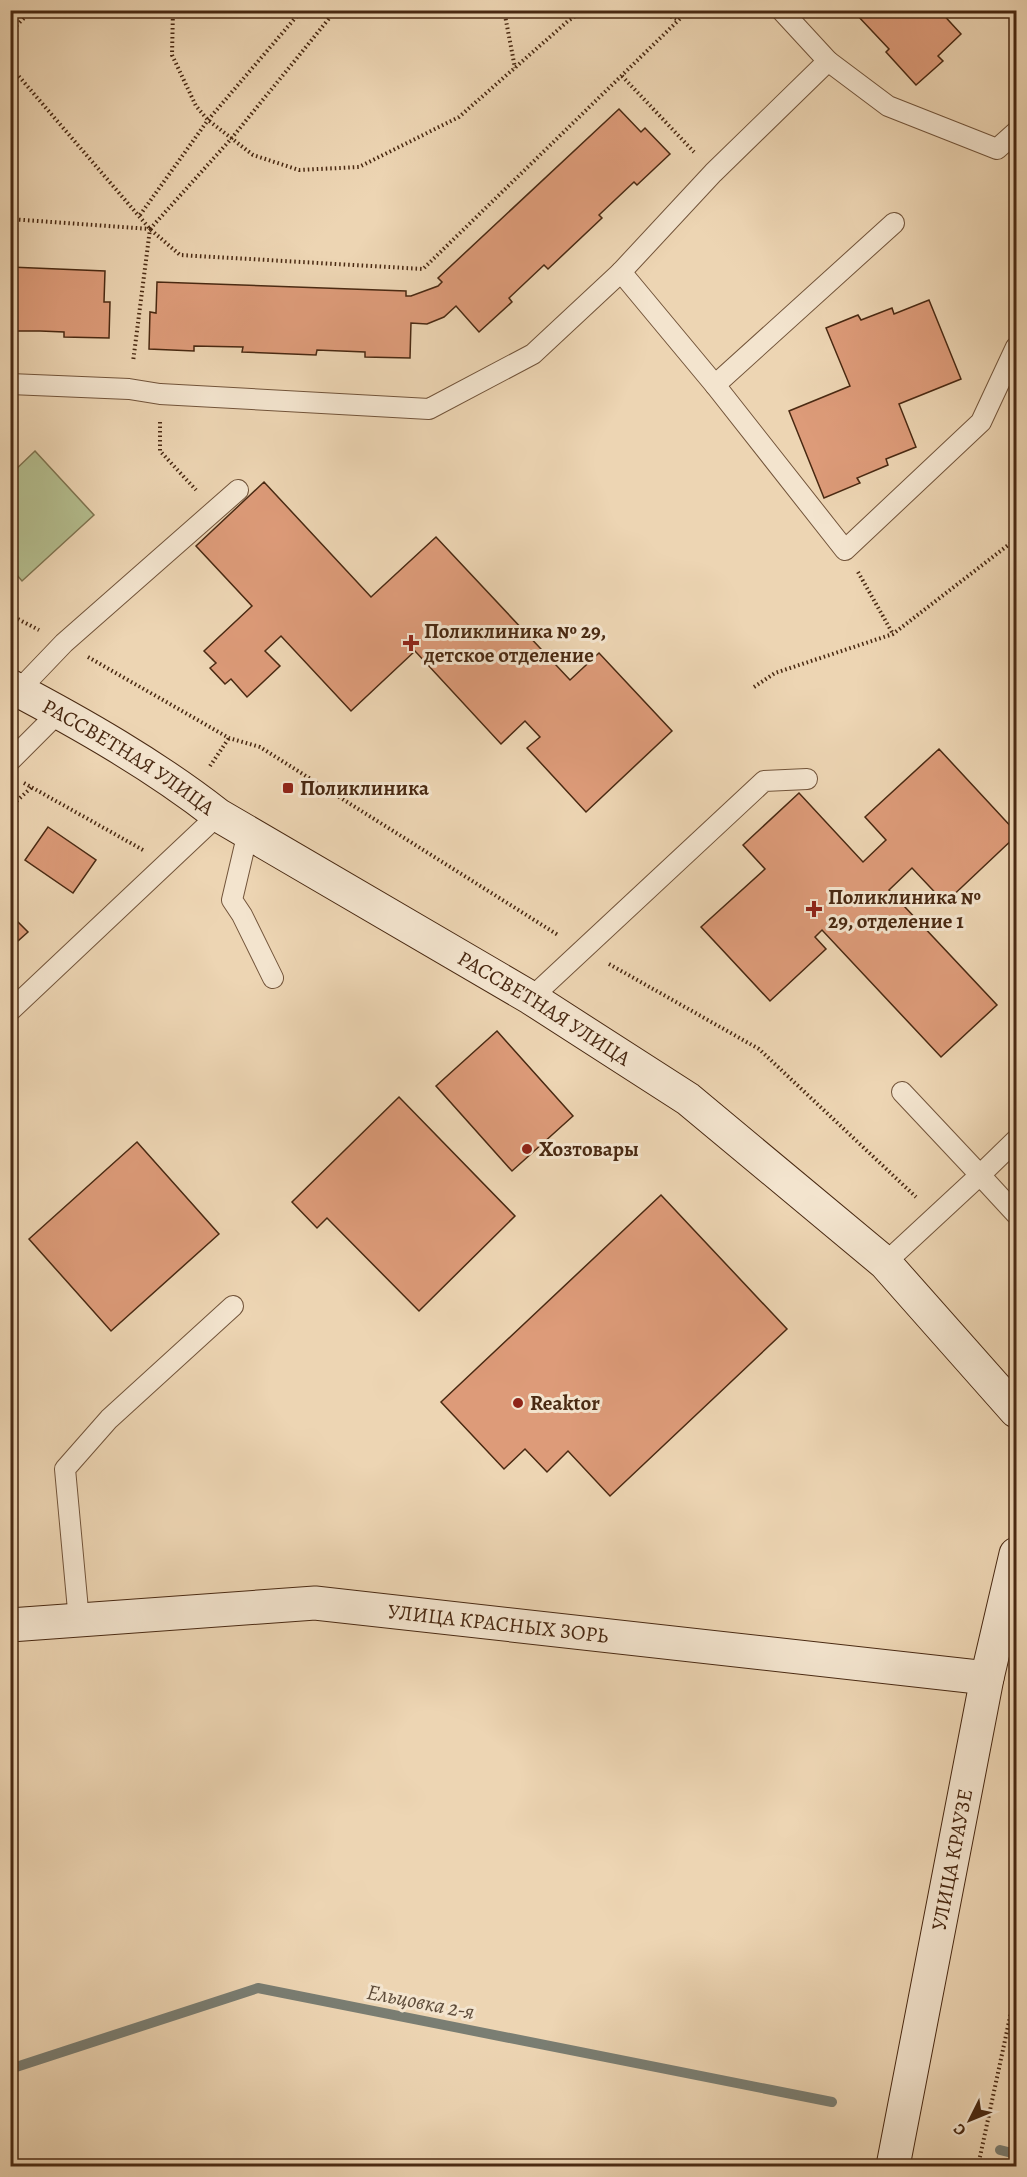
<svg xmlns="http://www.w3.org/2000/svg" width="1027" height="2177" font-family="Alegreya,serif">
<rect width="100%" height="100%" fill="#edd5b3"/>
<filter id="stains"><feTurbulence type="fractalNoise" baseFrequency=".00333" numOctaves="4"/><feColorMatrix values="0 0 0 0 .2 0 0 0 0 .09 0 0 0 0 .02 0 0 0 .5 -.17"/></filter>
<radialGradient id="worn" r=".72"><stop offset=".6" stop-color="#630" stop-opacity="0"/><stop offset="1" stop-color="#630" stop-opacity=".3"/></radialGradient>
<polygon fill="#b4be8f" stroke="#7e7450" stroke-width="1.5" points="35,451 94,515 22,581 11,568 11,474"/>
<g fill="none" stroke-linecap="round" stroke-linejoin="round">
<g stroke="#7a7e73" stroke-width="10">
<polyline points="10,2069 258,1988 832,2102"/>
<polyline points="1000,2150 1016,2154"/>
</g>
</g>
<g fill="#dd9b79" stroke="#492912" stroke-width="1.5">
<polygon points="847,10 939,10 961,34 938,56 943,61 916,85 886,52 889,49 856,14 852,17"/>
<polygon points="619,109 641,132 645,128 670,154 637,185 634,182 599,215 602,218 548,269 544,265 509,298 512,302 479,332 456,306 444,317 427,324 411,323 410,358 365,357 365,352 317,350 316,355 242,352 243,347 194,346 194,351 149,349 150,312 156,313 157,282 406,291 406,296 411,296 438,286 442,282 438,278"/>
<polygon points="10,267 105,271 104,302 110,302 109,338 64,337 64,332 40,331 16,331 16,335 10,335"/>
<polygon points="929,300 961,379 899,404 916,447 886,459 888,465 857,478 860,483 824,498 789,411 850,386 826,328 858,315 861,320 892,308 894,314"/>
<polygon points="264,482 371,597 436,537 570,680 599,653 672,731 586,812 527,748 540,737 525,721 501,744 415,651 351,711 281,636 265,651 280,666 247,697 231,679 225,684 210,668 216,663 204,651 252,606 196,546"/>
<polygon points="939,749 1016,832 1016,836 945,903 912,868 889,890 997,1005 941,1057 822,930 815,937 826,949 770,1001 701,927 765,869 743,845 799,793 863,862 886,840 865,817"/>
<polygon points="48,827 96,860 73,893 25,860"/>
<polygon points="10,914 28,932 10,948"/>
<polygon points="497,1031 573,1116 512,1171 436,1086"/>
<polygon points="399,1097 515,1216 419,1311 327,1218 317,1228 292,1202"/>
<polygon points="137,1142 219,1234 111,1331 29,1239"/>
<polygon points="661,1195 787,1329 610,1496 568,1451 547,1472 525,1449 504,1469 441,1402"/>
</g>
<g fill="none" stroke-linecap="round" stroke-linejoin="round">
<defs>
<g id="lane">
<polyline points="781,10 828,61 888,106 997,149 1016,132"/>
<polyline points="621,272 715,385 845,550 981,422 1016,347"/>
<polyline points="10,384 129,389 160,394 429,409 533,354 621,272 713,173 828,61"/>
<polyline points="715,385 894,223"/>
<polyline points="19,690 64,643 238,490"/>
<polyline points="10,761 59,712"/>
<polyline points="248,832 232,900 242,915 273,978"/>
<polyline points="531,998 764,781 807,779"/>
<polyline points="10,1011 218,815"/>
<polyline points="902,1092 980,1175 1016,1140"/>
<polyline points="885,1263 980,1175 1016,1214"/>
<polyline points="79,1621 65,1469 109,1419 233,1306"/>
</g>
<g id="secondary">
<path id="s1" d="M10 686C82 724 154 765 218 815L531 998 688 1099 885 1263 1016 1411"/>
<path id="s2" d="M10 1625 315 1603 987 1678"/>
<path id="s3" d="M893 2166 987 1678 1016 1554"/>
</g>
</defs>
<use href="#lane" stroke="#72543a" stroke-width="22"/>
<use href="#secondary" stroke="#492912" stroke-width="35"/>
<g stroke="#492912" stroke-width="4" stroke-dasharray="1.5 3" stroke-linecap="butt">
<polyline points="173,10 172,55 196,106 208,120 253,155 299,170 359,167 459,117 568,21 584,10"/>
<polyline points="504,10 515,68"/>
<polyline points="654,10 679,20"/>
<polyline points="10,32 32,10"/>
<polyline points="10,66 150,229 180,255 423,269 689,10"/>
<polyline points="622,76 694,152"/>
<polyline points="140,215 208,120 302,10"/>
<polyline points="10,219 150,229 133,362"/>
<polyline points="150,229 231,139 336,10"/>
<polyline points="160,422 160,451 196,490"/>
<polyline points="858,572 893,634"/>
<polyline points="10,615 39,630"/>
<polyline points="88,657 229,738 260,747 558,935"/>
<polyline points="754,687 775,673 893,634 1016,539"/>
<polyline points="210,766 229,738"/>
<polyline points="24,783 143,850"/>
<polyline points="10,807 32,787"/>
<polyline points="609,964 759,1049 916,1197"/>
<polyline points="978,2166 1016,1989"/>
</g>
<use href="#lane" stroke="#f3e4ce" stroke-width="20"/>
<use href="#secondary" stroke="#f3e4ce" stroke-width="33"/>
</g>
<g fill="#8f2418" stroke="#f3e4ce" stroke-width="2">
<path d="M408 634h6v6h6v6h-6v6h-6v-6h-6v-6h6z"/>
<rect x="282" y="782" width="12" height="12" rx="3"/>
<path d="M811 900h6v6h6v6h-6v6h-6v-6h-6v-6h6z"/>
<circle cx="527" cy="1149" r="6"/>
<circle cx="518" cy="1403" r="6"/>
</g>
<g text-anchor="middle" stroke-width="6" stroke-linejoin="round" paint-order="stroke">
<g font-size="21" font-weight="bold" fill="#492912" stroke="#f3e4ce" text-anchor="start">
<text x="424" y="638">Поликлиника № 29,<tspan x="424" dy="24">детское отделение</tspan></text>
<text x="300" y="795">Поликлиника</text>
<text x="828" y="904">Поликлиника №<tspan x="828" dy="24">29, отделение 1</tspan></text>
<text x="539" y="1156">Хозтовары</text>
<text x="530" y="1410">Reaktor</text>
</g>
<g font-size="21" fill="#492912" stroke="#f3e4ce">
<text dy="7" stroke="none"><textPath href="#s1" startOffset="138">РАССВЕТНАЯ УЛИЦА</textPath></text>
<text dy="7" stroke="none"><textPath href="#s1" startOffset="624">РАССВЕТНАЯ УЛИЦА</textPath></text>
<text dy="7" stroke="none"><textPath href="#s2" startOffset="490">УЛИЦА КРАСНЫХ ЗОРЬ</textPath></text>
<text dy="7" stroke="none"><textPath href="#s3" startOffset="312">УЛИЦА КРАУЗЕ</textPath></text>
</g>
<g font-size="22" font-style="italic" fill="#5e4c3a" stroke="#f3e4ce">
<text transform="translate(421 2001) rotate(11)" y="8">Ельцовка 2-я</text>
</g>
</g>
<rect width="1027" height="2177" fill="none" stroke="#edd5b3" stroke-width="36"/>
<rect x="12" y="12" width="1003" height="2153" fill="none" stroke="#492912" stroke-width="3"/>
<rect x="18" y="18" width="991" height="2141" fill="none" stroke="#492912" stroke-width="1.5"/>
<g transform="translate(970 2120) rotate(227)" stroke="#f3e4ce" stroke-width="4.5" paint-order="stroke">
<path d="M0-4.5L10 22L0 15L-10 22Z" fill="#492912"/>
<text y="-9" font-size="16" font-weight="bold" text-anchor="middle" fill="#492912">С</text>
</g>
<rect width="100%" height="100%" filter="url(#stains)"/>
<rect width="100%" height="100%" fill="url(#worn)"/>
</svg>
